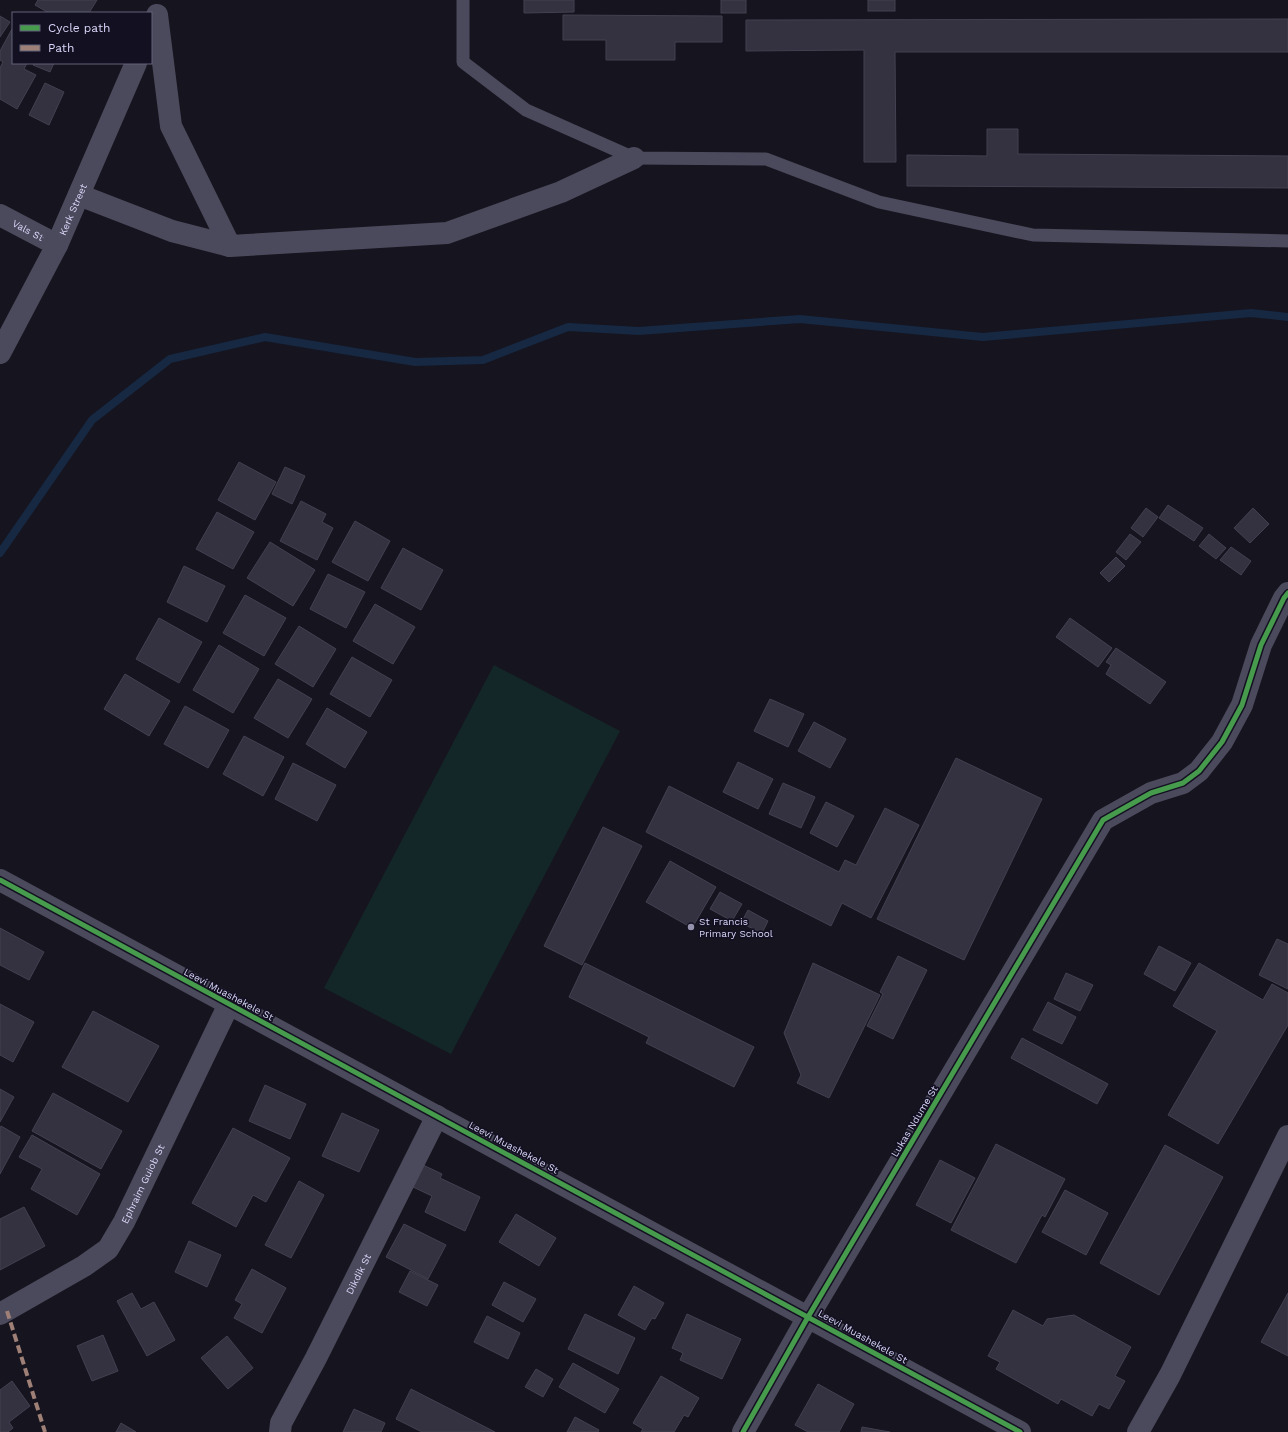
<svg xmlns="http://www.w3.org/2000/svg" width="1288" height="1432" font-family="'Work Sans',sans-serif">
<rect width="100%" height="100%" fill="#16141e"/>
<polygon fill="#142728" points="494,665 620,731 451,1054 324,988"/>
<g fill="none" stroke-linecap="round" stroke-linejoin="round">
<polyline stroke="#162842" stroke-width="8" points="0,553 92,420 170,359 265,337 415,362 483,360 568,327 639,331 800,319 983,337 1251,313 1288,317"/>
</g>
<g fill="#343240" stroke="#434051">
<polygon points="38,0 97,0 89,13 49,13 35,5"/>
<polygon points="524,0 574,0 574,12 524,13"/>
<rect x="721" y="0" width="25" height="13"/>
<rect x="868" y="0" width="27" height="11"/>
<polygon points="563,15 722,16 722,42 675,42 675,60 606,60 606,40 563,40"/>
<polygon points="0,16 10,22 0,37"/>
<polygon points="1288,19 1288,52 895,52 896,162 864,162 864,50 746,51 746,20"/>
<polygon points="12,29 13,63 27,63 24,69 36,75 17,109 0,99 0,68 3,62 0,60 0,51"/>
<polygon points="34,63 54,63 50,72 33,65"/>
<polygon points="45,83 64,92 49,125 29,115"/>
<polygon points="987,129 1018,129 1018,154 1288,156 1288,188 907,186 907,155 987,156"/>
<polygon points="239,462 276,482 255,520 218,500"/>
<polygon points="285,467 305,476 292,504 272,494"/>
<polygon points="301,501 326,514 322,522 333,528 317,560 280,541"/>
<polygon points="1168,505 1203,528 1194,541 1159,518"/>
<polygon points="1146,508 1158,517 1143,537 1131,528"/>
<polygon points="1253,508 1269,524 1250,543 1234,528"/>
<polygon points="217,512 254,532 233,569 196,549"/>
<polygon points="355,521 390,541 368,581 332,562"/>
<polygon points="1130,534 1141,542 1126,560 1116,552"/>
<polygon points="1209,534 1226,548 1216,559 1199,546"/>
<polygon points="270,542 315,570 293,606 247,578"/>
<polygon points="1231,547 1251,561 1241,575 1220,560"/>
<polygon points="403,548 443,570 421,610 381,588"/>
<polygon points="1116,557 1125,566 1109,582 1100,573"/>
<polygon points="184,566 225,586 207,622 167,602"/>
<polygon points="328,574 365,592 346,628 310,609"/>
<polygon points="245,595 286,618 264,656 223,633"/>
<polygon points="375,604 415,627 393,664 353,641"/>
<polygon points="159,618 202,642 179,683 136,659"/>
<polygon points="1070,618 1112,648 1098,667 1056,637"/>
<polygon points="299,626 336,649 313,687 275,664"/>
<polygon points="219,645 259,669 233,713 193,690"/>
<polygon points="1116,648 1166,682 1150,704 1106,674 1111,665 1106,662"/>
<polygon points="352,657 392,680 370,717 330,694"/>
<polygon points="125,674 170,701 149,736 104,709"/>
<polygon points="278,679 312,699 288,738 254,718"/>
<polygon points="770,699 804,714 788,747 754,731"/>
<polygon points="185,706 229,730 208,768 164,744"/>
<polygon points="327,708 367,732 345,768 306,744"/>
<polygon points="814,722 846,739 830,768 798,751"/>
<polygon points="244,736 284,757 263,796 223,774"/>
<polygon points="956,758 1042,799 964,960 877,919"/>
<polygon points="738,762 773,779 758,809 723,792"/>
<polygon points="293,763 336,785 317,821 275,799"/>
<polygon points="783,783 815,797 801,828 769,814"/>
<polygon points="669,786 839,872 845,860 856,865 885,808 919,825 871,918 842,903 831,926 646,832"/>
<polygon points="826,802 854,816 837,847 810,833"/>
<polygon points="603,827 642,846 582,965 544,946"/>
<polygon points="670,861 716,887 692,928 646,902"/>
<polygon points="720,892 742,904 732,921 710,909"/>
<polygon points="748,910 768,921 762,933 741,923"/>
<polygon points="0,928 44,952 29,980 0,965"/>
<polygon points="1277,939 1288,944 1288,989 1259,975"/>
<polygon points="1159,946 1191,963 1175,991 1144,974"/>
<polygon points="898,956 927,970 893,1039 867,1026 883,994 880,992"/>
<polygon points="585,963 754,1047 734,1087 646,1043 649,1037 569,997"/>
<polygon points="813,963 880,995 829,1098 797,1083 801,1075 784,1033"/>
<polygon points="1199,963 1263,1000 1272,984 1288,993 1288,1025 1218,1144 1168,1115 1217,1031 1173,1006"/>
<polygon points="1066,973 1093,985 1080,1011 1054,999"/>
<polygon points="1048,1002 1076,1017 1062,1044 1033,1030"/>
<polygon points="0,1004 34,1022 13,1062 0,1055"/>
<polygon points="93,1011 159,1046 128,1102 62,1067"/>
<polygon points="1022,1038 1108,1084 1097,1104 1011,1058"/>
<polygon points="265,1085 306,1104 290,1139 249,1121"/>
<polygon points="0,1089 14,1097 0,1122"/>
<polygon points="53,1093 122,1131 101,1169 32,1131"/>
<polygon points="342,1113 379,1130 359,1172 322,1156"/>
<polygon points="1,1126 20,1137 0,1174 0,1128"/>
<polygon points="233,1128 290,1158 266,1202 253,1195 236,1227 192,1203"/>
<polygon points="32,1135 100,1174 77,1215 31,1189 42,1169 19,1157"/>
<polygon points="996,1144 1065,1179 1045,1217 1042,1215 1016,1263 951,1230"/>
<polygon points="1165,1145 1223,1177 1159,1295 1100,1263"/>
<polygon points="940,1160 975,1178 951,1223 916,1205"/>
<polygon points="423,1165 442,1174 440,1178 480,1197 465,1231 425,1212 432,1196 413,1187"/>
<polygon points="299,1181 324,1195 291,1258 265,1245"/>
<polygon points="1065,1190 1108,1213 1086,1255 1042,1232"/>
<polygon points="24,1207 45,1246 0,1270 0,1219"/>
<polygon points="516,1214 556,1238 539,1266 499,1242"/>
<polygon points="404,1224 446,1245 428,1279 386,1257"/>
<polygon points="189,1241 221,1255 207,1287 175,1272"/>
<polygon points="252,1269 286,1288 262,1333 234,1318 242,1304 235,1300"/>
<polygon points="410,1271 438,1285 427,1306 399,1292"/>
<polygon points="504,1282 536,1299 523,1322 492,1305"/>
<polygon points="634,1286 664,1303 655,1319 652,1318 645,1330 618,1315"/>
<polygon points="132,1293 141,1309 154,1302 175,1340 147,1356 117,1301"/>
<polygon points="1288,1293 1288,1356 1261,1342"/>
<polygon points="1013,1310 1043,1326 1047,1319 1074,1315 1131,1347 1115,1376 1125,1381 1109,1409 1099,1404 1092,1416 1061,1399 1058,1404 996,1369 1000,1362 988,1356"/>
<polygon points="585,1314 635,1338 618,1374 568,1349"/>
<polygon points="687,1314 741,1339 722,1379 680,1360 683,1353 672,1348"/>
<polygon points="487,1316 520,1333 508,1359 474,1342"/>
<polygon points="103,1335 118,1371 92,1381 77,1346"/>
<polygon points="227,1336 253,1368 228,1389 201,1358"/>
<polygon points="573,1363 619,1389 605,1413 559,1387"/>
<polygon points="536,1369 553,1379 543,1397 525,1387"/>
<polygon points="661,1376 699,1398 688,1417 684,1415 674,1432 641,1432 643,1429 633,1423"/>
<polygon points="12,1381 30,1406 9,1422 13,1428 8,1432 0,1432 0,1390"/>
<polygon points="818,1384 854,1404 839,1432 808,1432 795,1425"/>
<polygon points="411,1389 495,1432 422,1432 396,1419"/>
<polygon points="354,1409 385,1423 381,1432 343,1432"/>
<polygon points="575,1417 599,1430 598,1432 567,1432"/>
<polygon points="121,1423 136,1432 116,1432"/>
<polygon points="862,1427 890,1432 861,1432"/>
</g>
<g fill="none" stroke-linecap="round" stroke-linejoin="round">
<polyline stroke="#4b4a5c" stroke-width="13" points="463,0 463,62 526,110 634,158 766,159 879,202 1033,235 1288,241"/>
<g stroke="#4b4a5c" stroke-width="22">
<polyline points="157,15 171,126 230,246"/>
<polyline points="79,195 172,231 230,246 447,233 561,192 634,158"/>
<path id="s1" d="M0 215 57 245"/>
<path id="s2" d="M0 353 57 245 136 63"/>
<polyline points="0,880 1020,1432"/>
<path id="s3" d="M0 1314 84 1266 108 1249 124 1222 229 1004"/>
<path id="s4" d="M280 1432 281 1423 316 1358 437 1116"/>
<polyline points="743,1432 808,1317 1103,820 1151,793 1183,783 1199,771 1222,742 1242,705 1261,645 1284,598 1288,593"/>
<polyline points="1138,1432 1170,1375 1288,1136"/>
</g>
<polyline stroke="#9e8076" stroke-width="4" stroke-dasharray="8 4" stroke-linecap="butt" points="7,1311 45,1432"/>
<defs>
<g id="cycleway">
<polyline points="0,880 1020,1432"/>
<polyline points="743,1432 808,1317 1103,820 1151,793 1183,783 1199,771 1222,742 1242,705 1261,645 1284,598 1288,593"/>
</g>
</defs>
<use href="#cycleway" stroke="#131121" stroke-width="8"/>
<use href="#cycleway" stroke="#469c4c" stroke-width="5"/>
</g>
<circle fill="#9592ad" stroke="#131121" stroke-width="1.5" cx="691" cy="927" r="4"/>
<g text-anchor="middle" stroke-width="3.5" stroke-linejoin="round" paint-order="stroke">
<g font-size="10" fill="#d9d6fa" stroke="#131121">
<text dy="4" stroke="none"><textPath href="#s2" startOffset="161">Kerk Street</textPath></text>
<text dy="4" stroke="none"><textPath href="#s1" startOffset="32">Vals St</textPath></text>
<text transform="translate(229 994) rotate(28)" y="4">Leevi Muashekele St</text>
<text transform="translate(914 1121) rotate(-59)" y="4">Lukas Ndume St</text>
<text transform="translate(514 1147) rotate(28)" y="4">Leevi Muashekele St</text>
<text dy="4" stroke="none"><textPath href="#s3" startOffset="200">Ephraim Guiob St</textPath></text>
<text dy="4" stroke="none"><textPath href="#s4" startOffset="177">Dikdik St</textPath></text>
<text transform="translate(863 1336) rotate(29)" y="4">Leevi Muashekele St</text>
</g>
<g font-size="10" fill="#d9d6fa" stroke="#131121" text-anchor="start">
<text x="699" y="925">St Francis<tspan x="699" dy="12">Primary School</tspan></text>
</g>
</g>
<rect x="12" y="12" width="140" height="52" fill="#131121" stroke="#626078"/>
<rect x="20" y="25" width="20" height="6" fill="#469c4c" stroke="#626078"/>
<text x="48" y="32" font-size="12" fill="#d9d6fa">Cycle path</text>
<rect x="20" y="45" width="20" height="6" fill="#9e8076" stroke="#626078"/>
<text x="48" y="52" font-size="12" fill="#d9d6fa">Path</text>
</svg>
